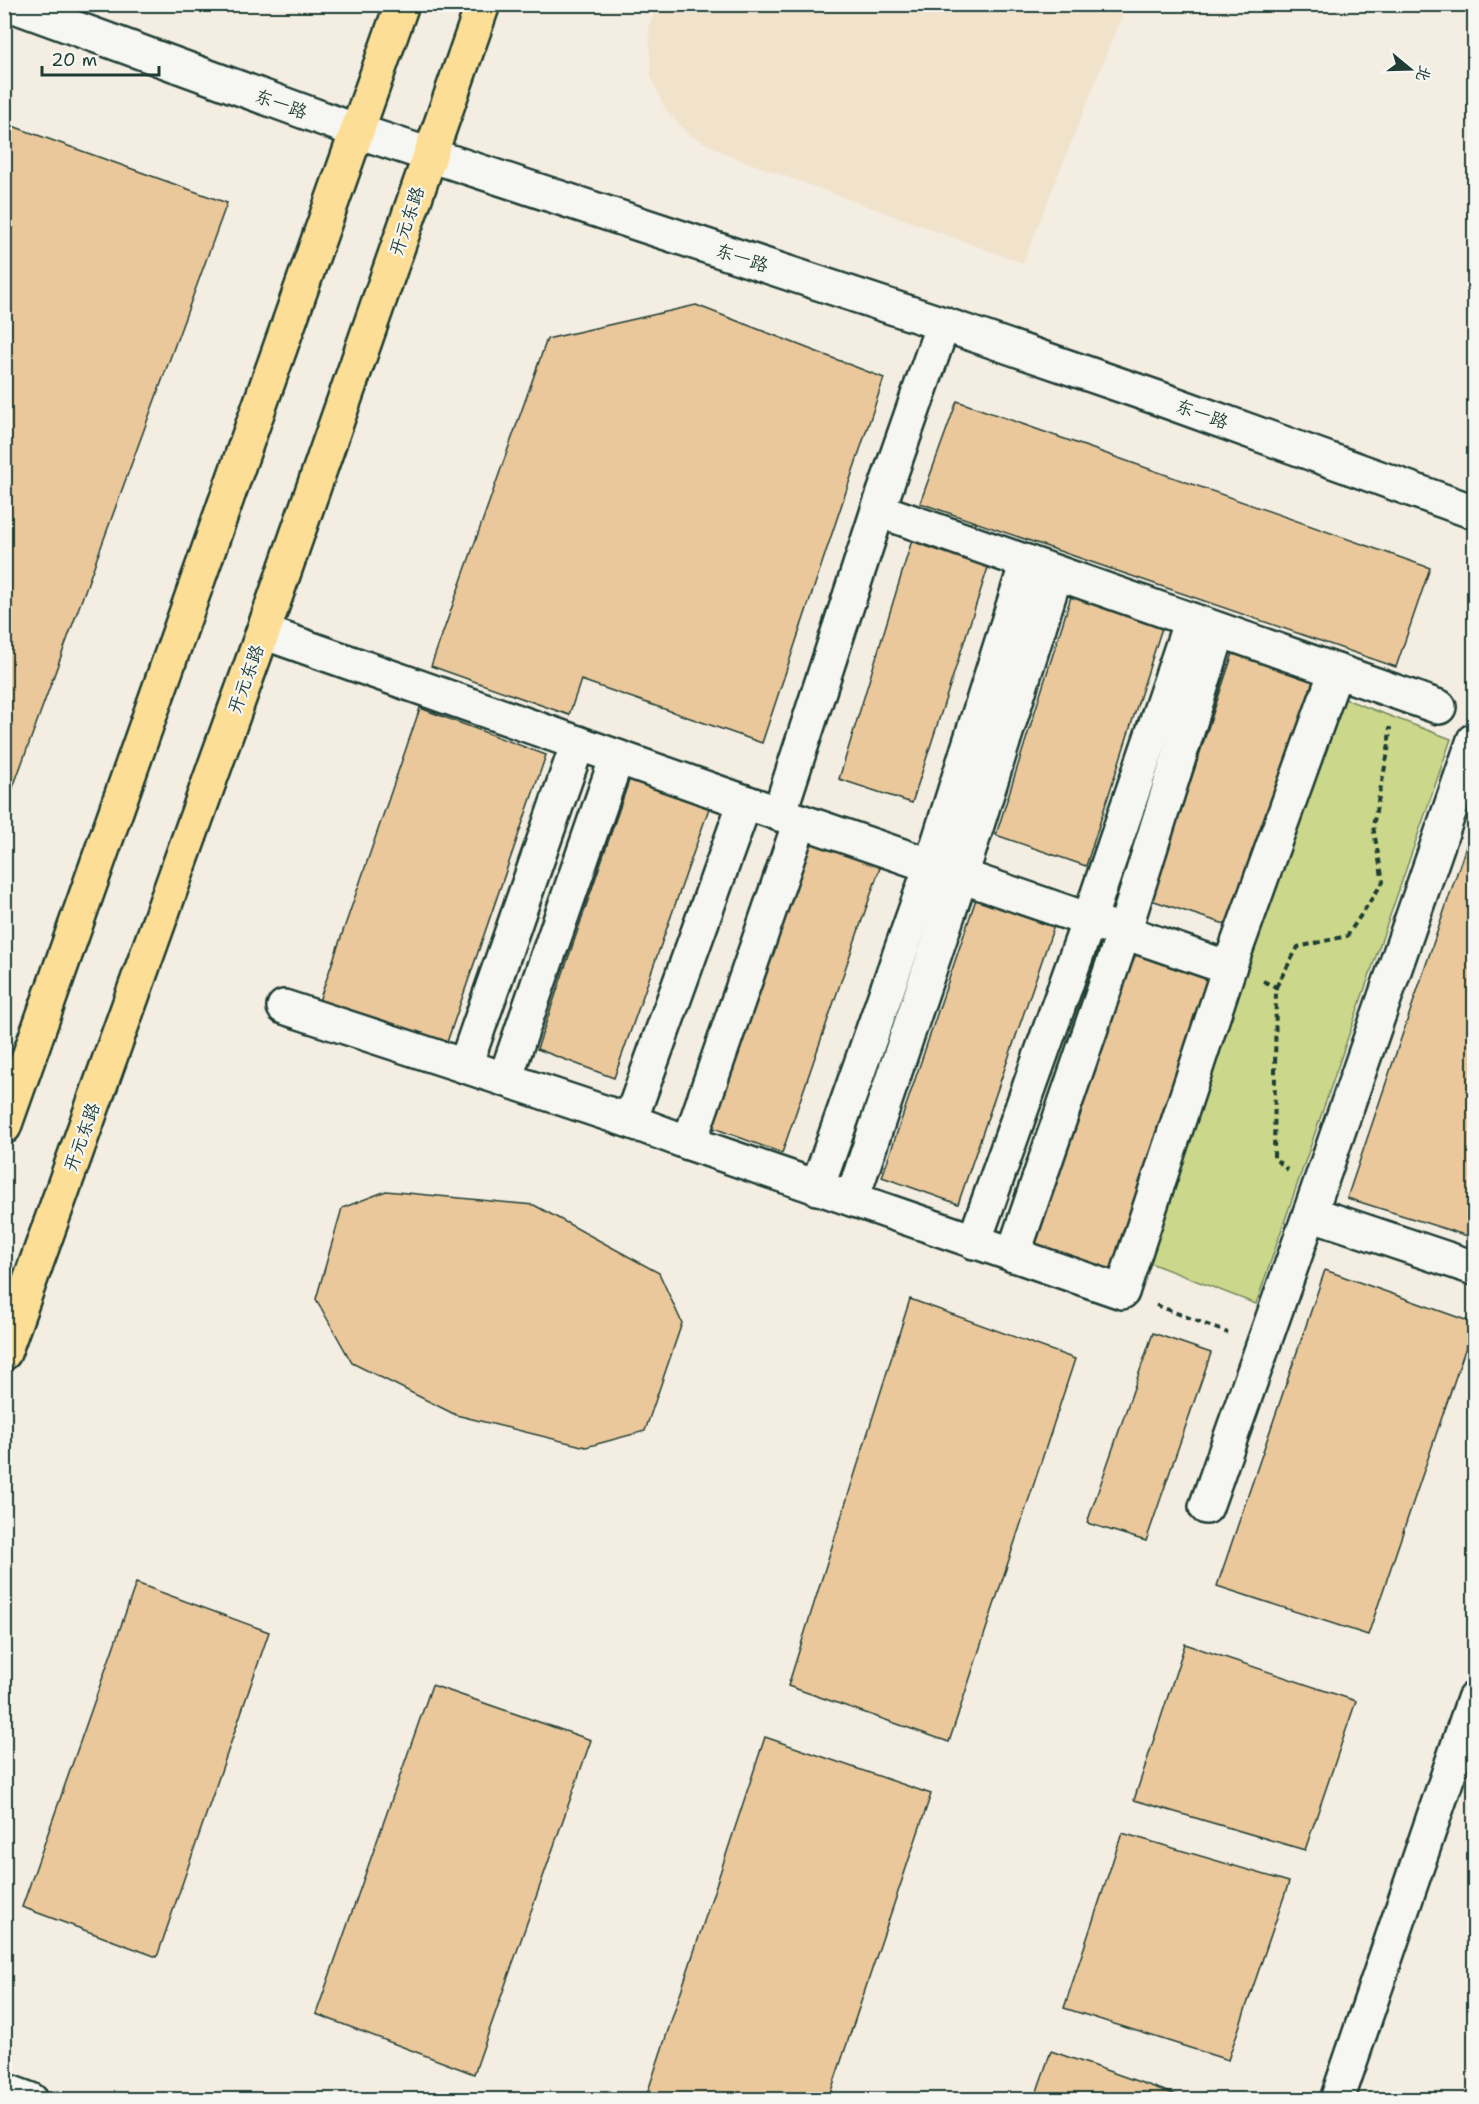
<svg xmlns="http://www.w3.org/2000/svg" width="1479" height="2104" font-family="'Shantell Sans','LXGW WenKai TC',sans-serif">
<rect width="100%" height="100%" fill="#f4ede1"/>
<filter id="ink" filterUnits="userSpaceOnUse"><feTurbulence type="fractalNoise" baseFrequency=".0167" numOctaves="2"/><feDisplacementMap in="SourceGraphic" scale="12" xChannelSelector="R" yChannelSelector="G"/><feConvolveMatrix kernelMatrix="1 2 1 2 8 2 1 2 1" color-interpolation-filters="sRGB"/></filter>
<g filter="url(#ink)">
<polygon fill="#f1e2cc" points="657,4 1126,4 1126,5 1023,263 728,155 688,134 665,109 651,77 649,26"/>
<polygon fill="#cbd78a" stroke="#758a5f" stroke-width="1.5" points="1337,696 1451,739 1256,1304 1145,1261"/>
<g fill="#eac89b" stroke="#1f3d34" stroke-width="1.5">
<polygon points="4,123 227,203 4,812"/>
<polygon points="696,305 884,378 762,743 581,680 569,715 431,666 547,339"/>
<polygon points="957,401 1430,568 1396,667 920,503"/>
<polygon points="916,527 993,552 912,803 839,779"/>
<polygon points="1076,581 1167,612 1086,866 996,835"/>
<polygon points="1238,638 1322,669 1237,928 1151,900"/>
<polygon points="420,708 546,755 446,1045 319,1001"/>
<polygon points="632,772 712,800 614,1078 537,1049"/>
<polygon points="1474,823 1474,1238 1347,1198"/>
<polygon points="812,836 883,859 782,1153 711,1127"/>
<polygon points="978,893 1056,920 958,1204 882,1177"/>
<polygon points="1131,952 1210,977 1111,1272 1031,1245"/>
<polygon points="386,1191 534,1205 659,1273 682,1323 645,1431 586,1447 456,1415 352,1363 316,1299 342,1208"/>
<polygon points="1325,1270 1474,1323 1368,1635 1217,1586"/>
<polygon points="910,1299 1075,1359 949,1742 788,1686"/>
<polygon points="1153,1333 1211,1353 1146,1541 1087,1523"/>
<polygon points="136,1583 269,1632 157,1957 22,1907"/>
<polygon points="1185,1644 1356,1701 1305,1850 1134,1800"/>
<polygon points="432,1685 591,1740 474,2074 316,2014"/>
<polygon points="765,1737 931,1794 828,2100 645,2100"/>
<polygon points="1122,1833 1289,1882 1228,2060 1064,2008"/>
<polygon points="1051,2051 1191,2100 1034,2100"/>
</g>
<g fill="none" stroke-linecap="round" stroke-linejoin="round">
<defs>
<g id="street">
<polyline points="9,4 357,131 943,324 1158,398 1474,512"/>
<polyline points="878,510 1439,707"/>
<polyline points="263,632 745,802 1229,968"/>
<polyline points="779,814 878,510 943,324"/>
<polyline points="284,1007 465,1066 630,1121 689,1143 1122,1292 1229,968 1336,671"/>
<polyline points="465,1066 578,743"/>
<polyline points="505,1079 617,757"/>
<polyline points="630,1121 745,802"/>
<polyline points="689,1143 800,822"/>
<polyline points="817,1188 931,866 1027,562"/>
<polyline points="852,1199 961,876 1056,573"/>
<polyline points="1310,1213 1474,740"/>
<polyline points="974,1242 1089,920 1191,620"/>
<polyline points="1013,1255 1124,932 1219,630"/>
<polyline points="1206,1507 1310,1213 1474,1268"/>
<polyline points="4,2090 31,2100"/>
<polyline points="1337,2100 1474,1699"/>
</g>
<g id="primary">
<polyline points="4,1127 402,4"/>
<polyline points="4,1353 263,632 483,4"/>
</g>
</defs>
<use href="#street" stroke="#1f3d34" stroke-width="38"/>
<use href="#primary" stroke="#1f3d34" stroke-width="38"/>
<g stroke="#1f3d34" stroke-width="4" stroke-dasharray="6 4.5" stroke-linecap="butt">
<polyline points="1263,981 1276,987 1274,1158 1288,1170"/>
<polyline points="1276,987 1298,947 1347,936 1383,882 1373,826 1388,752 1390,727"/>
<polyline points="1156,1305 1228,1333"/>
</g>
<use href="#street" stroke="#f6f6f2" stroke-width="33"/>
<use href="#primary" stroke="#fcde96" stroke-width="33"/>
</g>
</g>
<g text-anchor="middle" stroke-width="4.5" stroke-linejoin="round" paint-order="stroke">
<g font-size="18" fill="#1f3d34" stroke="#f6f6f2">
<text transform="translate(281 104) rotate(20)" y="6">东一路</text>
<text transform="translate(407 221) rotate(-71)" y="6">开元东路</text>
<text transform="translate(742 258) rotate(18)" y="6">东一路</text>
<text transform="translate(1202 414) rotate(20)" y="6">东一路</text>
<text transform="translate(246 679) rotate(-70)" y="6">开元东路</text>
<text transform="translate(82 1137) rotate(-70)" y="6">开元东路</text>
</g>
</g>
<rect width="1479" height="2104" fill="none" stroke="#f6f6f2" stroke-width="24"/>
<rect x="12" y="12" width="1455" height="2080" fill="none" stroke="#1f3d34" stroke-width="2" filter="url(#ink)"/>
<g transform="translate(1410 69) rotate(109)" stroke="#f6f6f2" stroke-width="4.5" paint-order="stroke">
<path d="M0-4.5L10 22L0 15L-10 22Z" fill="#1f3d34"/>
<text y="-9" font-size="16" font-weight="bold" text-anchor="middle" fill="#1f3d34">北</text>
</g>
<path d="M42 66v9h117v-9" fill="none" stroke="#1f3d34" stroke-width="3"/>
<text x="51" y="66" font-size="18" fill="#1f3d34" stroke="#f6f6f2" stroke-width="4.5" paint-order="stroke">20 m</text>
</svg>
